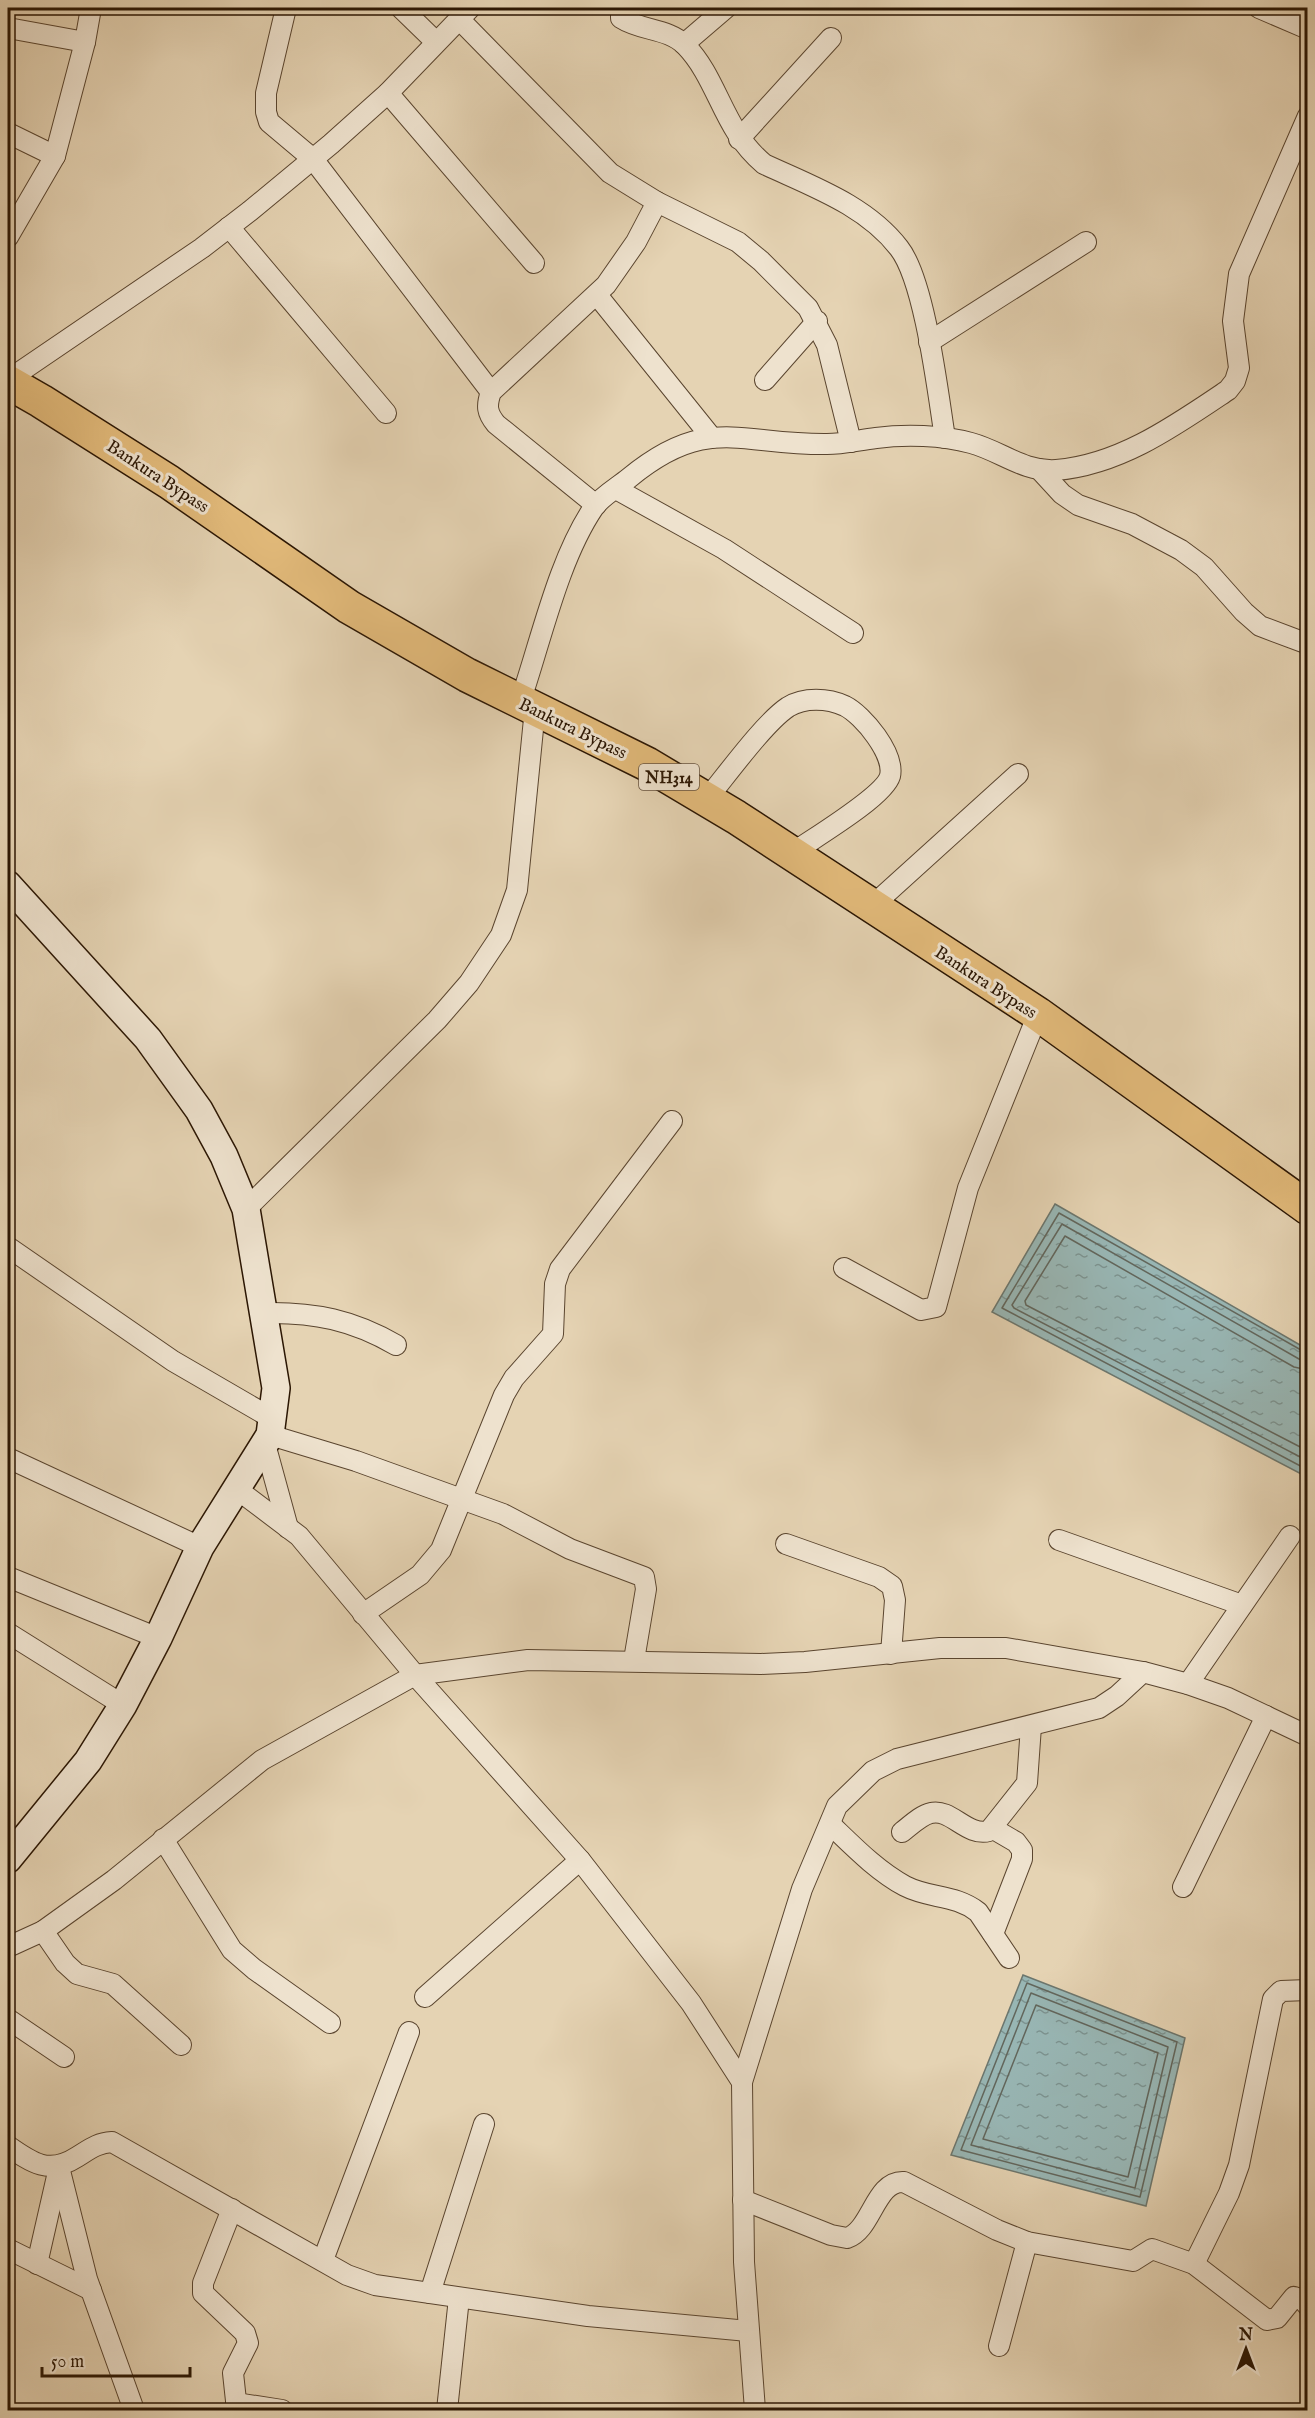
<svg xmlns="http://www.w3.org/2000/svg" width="1315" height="2418" font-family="'IM FELL English',serif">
<defs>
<pattern id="water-ripples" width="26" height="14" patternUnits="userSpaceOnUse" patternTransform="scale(1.5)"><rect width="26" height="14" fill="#98b6b4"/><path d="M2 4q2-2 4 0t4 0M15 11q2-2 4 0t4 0" fill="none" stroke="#7c9390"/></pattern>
</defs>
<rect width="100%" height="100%" fill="#e5d3b3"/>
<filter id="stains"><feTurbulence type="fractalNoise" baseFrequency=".00333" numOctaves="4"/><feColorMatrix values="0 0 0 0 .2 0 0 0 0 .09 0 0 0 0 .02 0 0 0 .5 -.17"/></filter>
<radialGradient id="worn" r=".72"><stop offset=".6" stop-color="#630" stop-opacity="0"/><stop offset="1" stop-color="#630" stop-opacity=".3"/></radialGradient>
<g fill="url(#water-ripples)" stroke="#6c766d" stroke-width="1.5">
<polygon points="1055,1204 1307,1349 1307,1477 992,1312"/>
<polygon points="1023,1975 1185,2038 1146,2206 951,2155"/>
</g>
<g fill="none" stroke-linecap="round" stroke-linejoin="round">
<g stroke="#62665c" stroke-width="1.5">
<polyline points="1308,1354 1059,1213 1002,1308 1308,1470"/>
<polyline points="1308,1361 1299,1359 1062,1224 1012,1305 1014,1308 1308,1461"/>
<polyline points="1308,1370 1294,1367 1065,1236 1025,1301 1026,1305 1308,1451"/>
<polygon points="1027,1983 1177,2042 1140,2197 961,2150"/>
<polygon points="1031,1993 1168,2047 1135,2188 971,2145"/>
<polygon points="1036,2005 1158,2053 1128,2177 983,2139"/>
</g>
<defs>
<g id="street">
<polyline points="286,8 266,93 266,112 269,122 313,159 491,392"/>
<polyline points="401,8 436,42"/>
<path d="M621 8V18C641 31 668 28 685 45 719 80 722 129 764 164 811 186 866 205 899 248 925 281 938 394 945 438"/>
<polyline points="1259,8 1308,29"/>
<polyline points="459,19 610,173 657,202 738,242 761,261 808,308 827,345 851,442"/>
<polyline points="8,28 85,42"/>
<polyline points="684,44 726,8"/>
<polyline points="388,93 534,263"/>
<polyline points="8,133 55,156"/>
<polyline points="739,139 831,38"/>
<polyline points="229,227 386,413"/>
<polyline points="8,237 55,156 85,42 91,8"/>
<polyline points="597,295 712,438"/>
<polyline points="929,342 1086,242"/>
<polyline points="8,380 202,248 250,211 331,144 388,93 470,8"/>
<polyline points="765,380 817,321"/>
<polyline points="1039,469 1062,494 1078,505 1132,524 1181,550 1204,567 1244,612 1260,626 1308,644"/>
<polyline points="616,489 724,549 853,633"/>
<path d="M596 505 496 424C487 413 486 406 491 392L606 285 636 242 657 202"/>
<path d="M520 702C541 641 558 560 594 507 602 496 618 487 629 478 707 414 739 445 827 444 843 444 859 440 876 438 905 434 942 435 971 443 1001 451 1023 472 1056 470 1120 465 1176 425 1228 390L1235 381 1239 368 1233 321 1239 274 1308 116"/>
<path d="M706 800C726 776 764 723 788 707 804 697 828 698 845 706 863 715 895 754 890 776 884 797 812 839 791 854"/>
<polyline points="871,907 1018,774"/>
<polyline points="246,1209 437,1020 469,983 501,935 517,890 535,709"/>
<polyline points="8,1247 173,1361 273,1419"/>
<polyline points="844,1268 921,1310 936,1307 968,1188 1038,1014"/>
<path d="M265 1313C314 1312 353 1320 396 1345"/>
<polyline points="270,1435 356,1461 503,1514 570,1549 644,1577 646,1589 634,1660"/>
<polyline points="265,1444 288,1528"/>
<polyline points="8,1458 200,1547"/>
<polyline points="238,1490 299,1536 415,1675 580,1860 691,2003 742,2082 744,2262 755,2410"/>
<polyline points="1059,1540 1242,1605"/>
<polyline points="786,1544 879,1577 892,1586 895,1600 891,1654"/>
<polyline points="8,1577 158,1638"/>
<polyline points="363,1614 420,1575 441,1550 504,1395 514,1378 553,1334 555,1284 560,1269 672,1121"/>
<polyline points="8,1633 123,1705"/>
<polyline points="1188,1684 1290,1536"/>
<path d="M830 1824C853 1846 877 1871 905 1886 930 1899 955 1894 978 1912L1009 1958"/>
<polyline points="992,1828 1016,1842 1022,1850 1022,1859 993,1934"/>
<path d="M902 1832C910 1826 921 1815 931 1813 951 1808 967 1837 989 1831L1027 1783 1031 1726"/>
<polyline points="163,1839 232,1950 254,1969 330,2023"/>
<polyline points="1183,1887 1266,1716"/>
<polyline points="43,1931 65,1963 77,1974 113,1984 181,2045"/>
<polyline points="8,1947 43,1931 114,1880 262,1760 415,1675 528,1660 761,1664 805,1662 940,1648 1006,1648 1143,1672 1188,1684 1228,1698 1308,1736"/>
<polyline points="425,1997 580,1860"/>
<polyline points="8,2019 64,2057"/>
<polyline points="742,2082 802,1889 837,1806 873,1771 897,1759 1099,1708 1117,1696 1143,1672"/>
<path d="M8 2146C32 2163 49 2175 77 2157 90 2149 97 2143 112 2142L347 2275 375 2285 588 2316 748 2331"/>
<polyline points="59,2167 87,2279 134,2410"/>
<path d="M743 2200 831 2235 847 2238C872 2230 875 2180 904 2182L997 2230 1027 2242 1133 2261 1152 2249 1194 2264 1267 2320 1277 2318 1294 2297 1303 2300 1308 2306"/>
<polyline points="232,2209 203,2283 203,2293 245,2333 248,2343 233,2373 237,2410"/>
<polyline points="8,2249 91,2290"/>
<polyline points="323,2260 409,2032"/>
<polyline points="37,2264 58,2172"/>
<polyline points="1194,2264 1229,2193 1239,2165 1273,1999 1281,1991 1308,1990"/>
<polyline points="430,2293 484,2124"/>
<polyline points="999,2346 1027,2242"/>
<polyline points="236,2403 282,2410"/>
<polyline points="447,2410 459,2298"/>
</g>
<polyline id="secondary" points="8,885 148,1039 199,1110 224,1156 246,1209 276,1388 270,1435 200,1547 158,1638 123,1705 88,1761 8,1859"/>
<polyline id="highway" points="8,382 41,401 169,482 349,607 467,675 647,764 736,817 1038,1014 1308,1208"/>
</defs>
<use href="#street" stroke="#5a452f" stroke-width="22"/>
<use href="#secondary" stroke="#2b1603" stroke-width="30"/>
<use href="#highway" stroke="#2b1603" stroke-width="36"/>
<use href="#street" stroke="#eee2ce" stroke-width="20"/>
<use href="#secondary" stroke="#eee2ce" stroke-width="27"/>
<use href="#highway" stroke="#e2ba7a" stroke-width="33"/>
</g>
<g text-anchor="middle" stroke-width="6" stroke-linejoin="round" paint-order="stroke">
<rect fill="#eee2ce" stroke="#665340" stroke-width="1.5" x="639" y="764" width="60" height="26" rx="4.5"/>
<g font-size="16" font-weight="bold" fill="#2b1603">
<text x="669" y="783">NH314</text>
</g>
<g font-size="18" fill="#2b1603" stroke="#eee2ce">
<text transform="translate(158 476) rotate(33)" y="6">Bankura Bypass</text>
<text transform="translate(573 728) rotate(26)" y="6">Bankura Bypass</text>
<text transform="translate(986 982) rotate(33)" y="6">Bankura Bypass</text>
</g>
</g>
<rect width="1315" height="2418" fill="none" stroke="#e5d3b3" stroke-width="30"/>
<rect x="9" y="9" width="1297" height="2400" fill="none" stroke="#2b1603" stroke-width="3"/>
<rect x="15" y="15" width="1285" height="2388" fill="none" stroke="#2b1603" stroke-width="1.5"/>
<g transform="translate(1246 2349)" stroke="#eee2ce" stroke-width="4.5" paint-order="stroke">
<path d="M0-4.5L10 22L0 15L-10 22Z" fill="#2b1603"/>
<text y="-9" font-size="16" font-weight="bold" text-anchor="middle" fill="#2b1603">N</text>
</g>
<path d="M42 2367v9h148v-9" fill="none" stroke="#2b1603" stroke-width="3"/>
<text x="51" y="2367" font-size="18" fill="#2b1603" stroke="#eee2ce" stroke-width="4.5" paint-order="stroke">50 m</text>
<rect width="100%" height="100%" filter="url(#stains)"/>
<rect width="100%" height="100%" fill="url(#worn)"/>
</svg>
